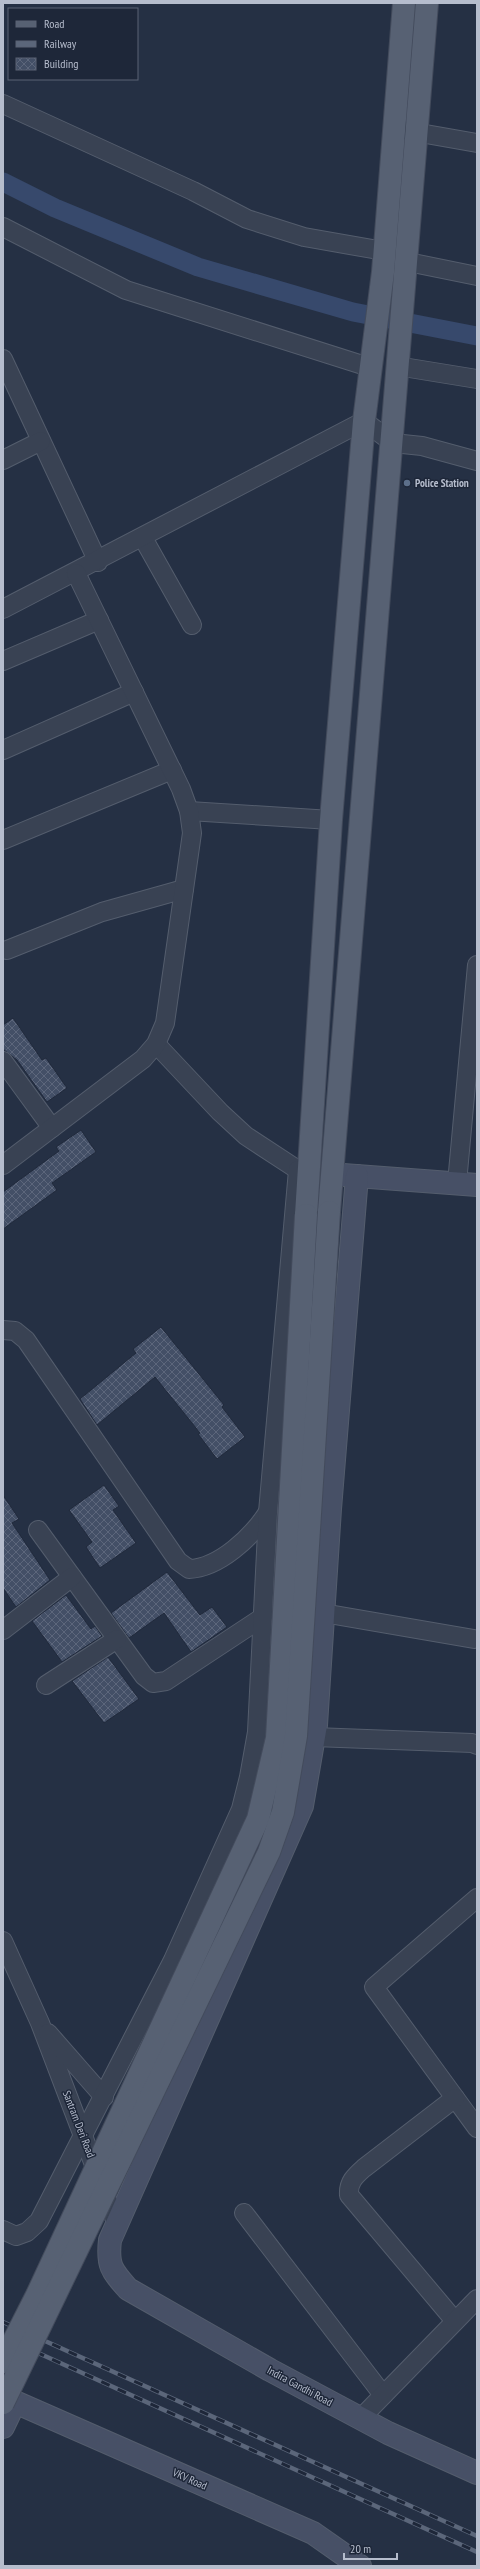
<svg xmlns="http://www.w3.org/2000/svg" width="480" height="2569" font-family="'PT Sans Narrow',sans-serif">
<defs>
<pattern id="building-cross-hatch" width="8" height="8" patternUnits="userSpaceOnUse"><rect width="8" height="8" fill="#434f66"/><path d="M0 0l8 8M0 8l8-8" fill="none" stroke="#5c667b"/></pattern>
</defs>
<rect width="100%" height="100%" fill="#253044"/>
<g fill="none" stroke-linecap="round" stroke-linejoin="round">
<polyline stroke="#37496c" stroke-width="19" points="3,182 55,208 198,267 353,312 477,336"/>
</g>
<g fill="url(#building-cross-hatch)" stroke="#20293b">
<polygon points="13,1018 42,1060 46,1058 67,1088 47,1102 17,1060 3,1049 3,1025"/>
<polygon points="81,1130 96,1152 52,1183 57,1190 3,1229 3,1192 59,1151 56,1147"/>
<polygon points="161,1327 224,1405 222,1407 245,1437 217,1459 198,1434 200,1433 155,1377 97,1425 80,1399 136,1353 133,1349"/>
<polygon points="104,1485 119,1506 113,1510 136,1543 100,1568 86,1547 92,1542 69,1510"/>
<polygon points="3,1495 19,1519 12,1523 50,1580 16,1607 3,1588"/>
<polygon points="167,1572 200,1615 212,1607 227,1627 191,1652 164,1613 129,1638 111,1613"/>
<polygon points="66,1595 91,1629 95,1626 102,1636 62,1662 32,1621"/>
<polygon points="108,1657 139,1699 104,1723 72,1681"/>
</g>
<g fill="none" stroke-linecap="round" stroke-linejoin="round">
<defs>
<g id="street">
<polyline points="3,104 193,191 247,219 304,237 384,251"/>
<polyline points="403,130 477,143"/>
<polyline points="3,227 126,290 372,368"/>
<polyline points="408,262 477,276"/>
<polyline points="3,359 98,562"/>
<polyline points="397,366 477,379"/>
<polyline points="3,460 41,441"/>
<polyline points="143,538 192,625"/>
<polyline points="3,609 364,421 393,443 422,446 477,461"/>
<polyline points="3,661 99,620"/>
<polyline points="3,750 134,692"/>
<polyline points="189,811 331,820"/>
<polyline points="3,840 172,770"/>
<polyline points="7,950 102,912 184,889"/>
<polyline points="156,1044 220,1112 246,1136 298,1170"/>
<polyline points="3,1061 52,1128"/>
<polyline points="3,1165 143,1059 156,1044 165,1023 192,833 189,811 181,789 76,573"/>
<polyline points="457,1183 477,965"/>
<path d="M3 1330 15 1331 26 1340 178 1561 189 1569C219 1568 252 1537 268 1512"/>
<polyline points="38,1530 144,1676 153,1683 166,1681 263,1617"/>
<polyline points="323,1613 474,1639"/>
<polyline points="3,1630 72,1577"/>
<polyline points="46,1685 117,1639"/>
<polyline points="314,1737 472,1743 477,1745"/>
<polyline points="477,1898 374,1987 477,2128"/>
<polyline points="3,1941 40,2023 117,2225"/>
<polyline points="48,2033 104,2097"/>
<path d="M455 2098 364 2168C355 2176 348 2182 349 2195L455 2321"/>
<polyline points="244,2213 383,2395"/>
<polyline points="3,2230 16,2236 27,2232 39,2221 173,1960 241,1809 249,1777 257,1732 268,1512 298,1170 304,1171"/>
<polyline points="361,2418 477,2299"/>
</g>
<g id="secondary">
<polyline points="343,1175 477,1185"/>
<path d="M357 1176 330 1509 316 1725 302 1806 110 2240C107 2266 112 2271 128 2289L270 2370 388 2433 477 2473"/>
<polyline points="3,2427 15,2402 313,2533 360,2566"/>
</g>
<g id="primary">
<polyline points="329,1212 427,3"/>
<polyline points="306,1215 331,820 364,421 383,272 404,3"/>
</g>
</defs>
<use href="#street" stroke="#545d6d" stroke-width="20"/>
<use href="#secondary" stroke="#545d6d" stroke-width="24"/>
<use href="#primary" stroke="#434b5c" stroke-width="24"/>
<use href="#street" stroke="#394253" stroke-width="18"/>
<use href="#secondary" stroke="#475066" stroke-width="22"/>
<use href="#primary" stroke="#576173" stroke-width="22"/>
<defs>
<g id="rail">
<polyline points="3,2322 477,2536"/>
<polyline points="3,2337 477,2552"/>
</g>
</defs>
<use href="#rail" stroke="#5b667a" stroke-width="4.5"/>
<use href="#rail" stroke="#1e2739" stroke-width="3" stroke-dasharray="9" stroke-linecap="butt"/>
<defs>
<g id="primary-bridge">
<polyline points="3,2362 37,2295 258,1819 277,1738 306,1215"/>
<polyline points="3,2403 269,1852 283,1812 296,1736 329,1212"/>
</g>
</defs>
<use href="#primary-bridge" stroke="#434b5c" stroke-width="24" stroke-linecap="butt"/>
<use href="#primary-bridge" stroke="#576173" stroke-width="22"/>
</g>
<circle fill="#5c6f8a" stroke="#1e2739" stroke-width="1.5" cx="407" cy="483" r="4"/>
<g text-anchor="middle" stroke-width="3" stroke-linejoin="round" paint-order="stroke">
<g font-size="11" font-weight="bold" fill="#b6bdcd" stroke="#1e2739" text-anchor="start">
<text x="415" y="487">Police Station</text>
</g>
<g font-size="11" fill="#b6bdcd" stroke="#1e2739">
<text transform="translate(79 2124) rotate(69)" y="4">Santram Deri Road</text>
<text transform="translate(300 2386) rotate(28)" y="4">Indira Gandhi Road</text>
<text transform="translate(190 2479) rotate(24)" y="4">VKV Road</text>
</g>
</g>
<rect width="480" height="2569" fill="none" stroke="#b6bdcd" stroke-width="8"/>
<rect x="8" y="8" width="130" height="72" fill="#1e2739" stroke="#5b6374"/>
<rect x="16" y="21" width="20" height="6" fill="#576173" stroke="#5b6374"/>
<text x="44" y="28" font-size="12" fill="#b6bdcd">Road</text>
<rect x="16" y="41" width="20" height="6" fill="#5b667a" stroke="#5b6374"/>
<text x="44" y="48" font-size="12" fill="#b6bdcd">Railway</text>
<rect x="16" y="58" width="20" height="12" fill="url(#building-cross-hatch)" stroke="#5b6374"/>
<text x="44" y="68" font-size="12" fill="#b6bdcd">Building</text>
<path d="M344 2553v6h53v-6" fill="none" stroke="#b6bdcd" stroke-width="2"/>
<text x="350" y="2553" font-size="12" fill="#b6bdcd" stroke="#1e2739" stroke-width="3" paint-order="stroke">20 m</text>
</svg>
